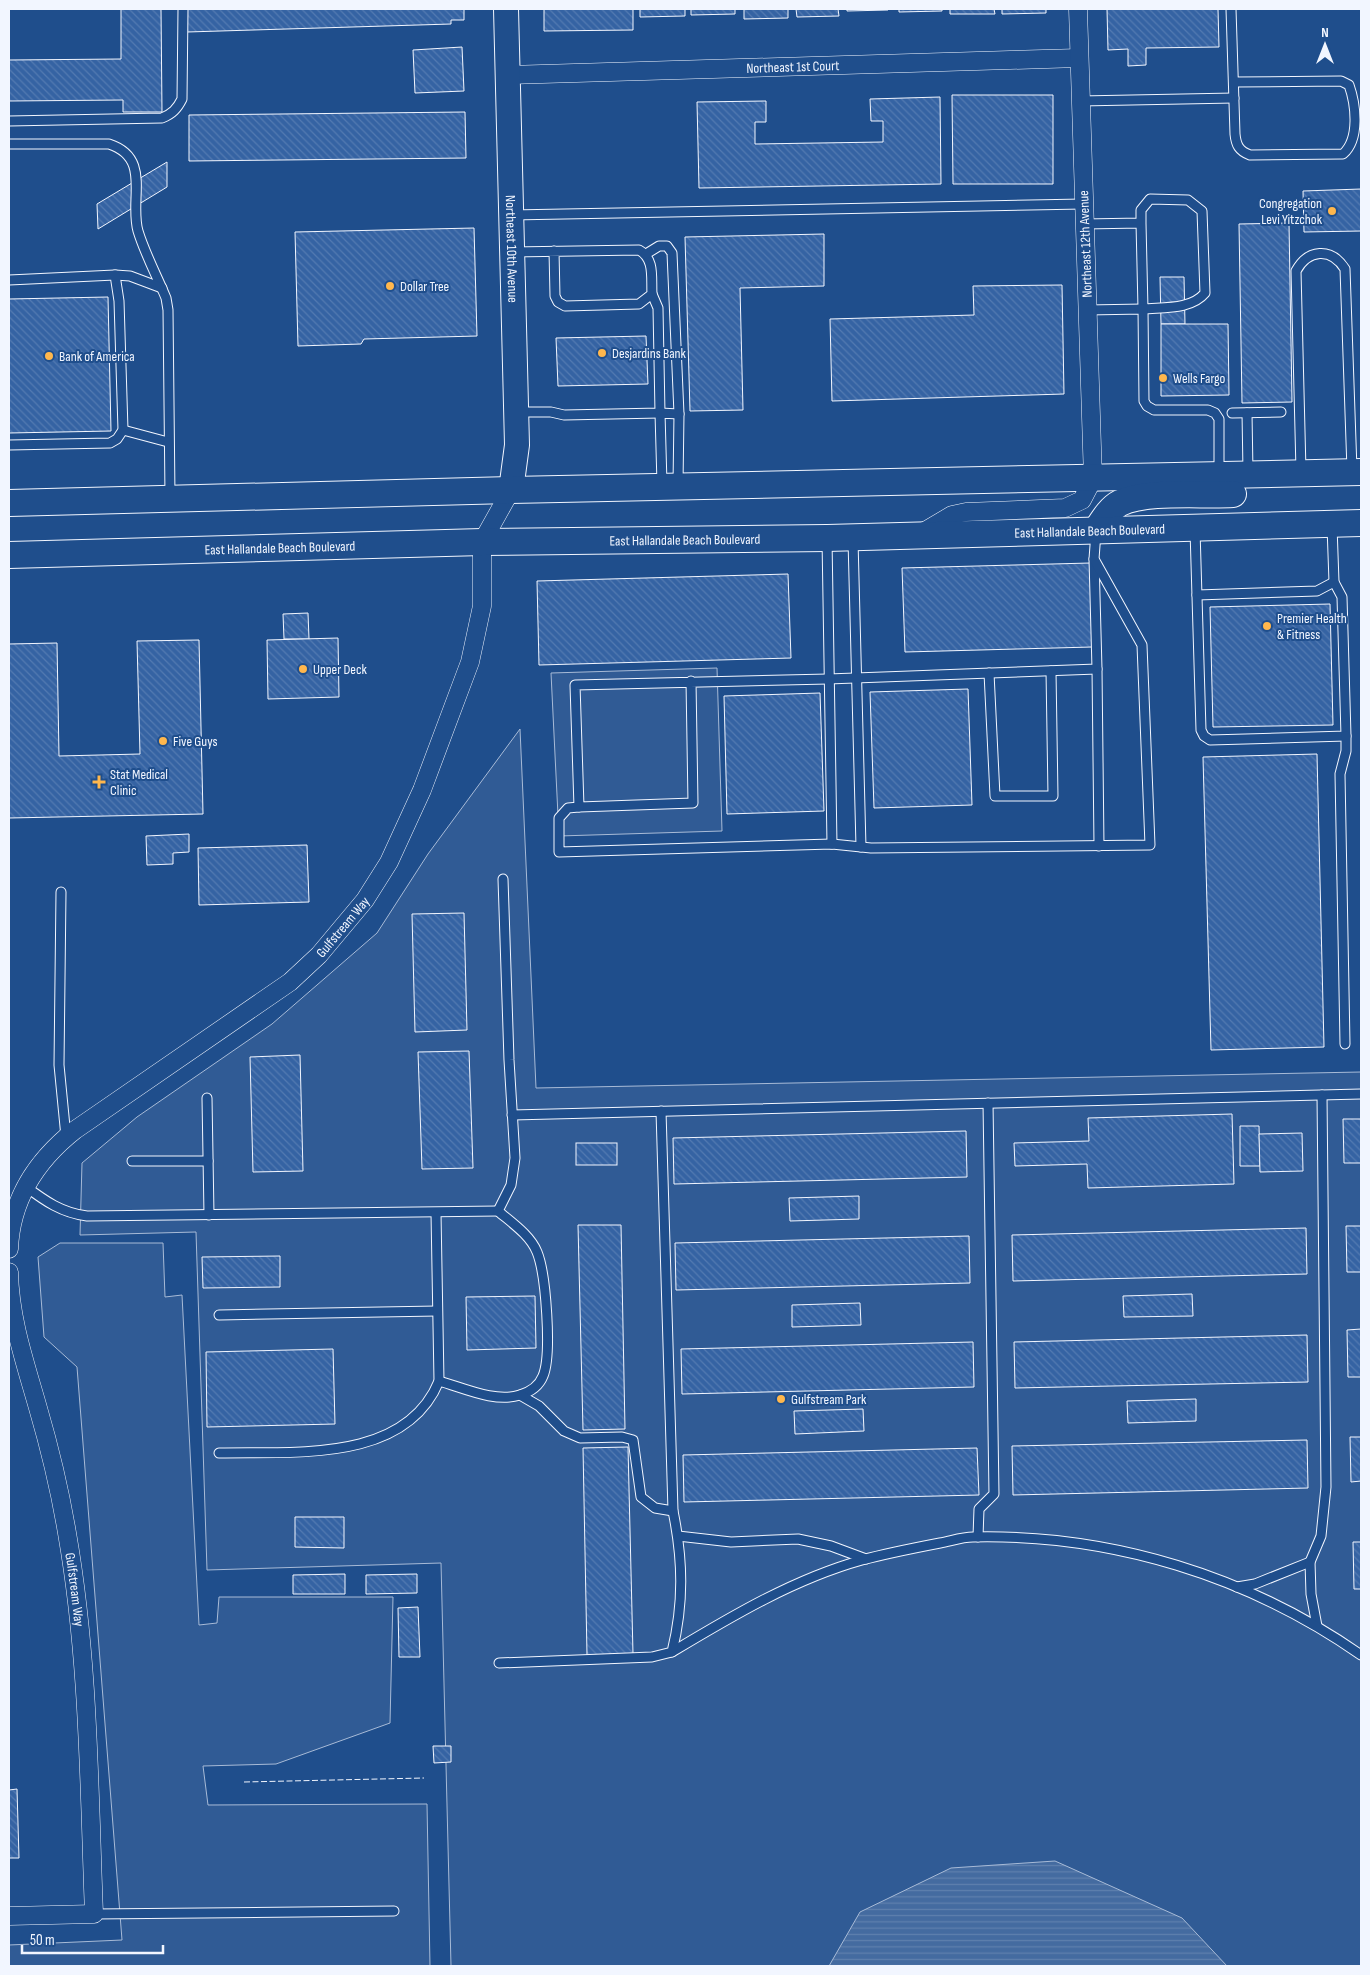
<svg xmlns="http://www.w3.org/2000/svg" width="1370" height="1975" font-family="'Sofia Sans Condensed',sans-serif">
<defs>
<pattern id="water-rules" width="6" height="5" patternUnits="userSpaceOnUse" patternTransform="scale(1.25)"><rect width="6" height="5" fill="#446ba0"/><path d="M0 2.5h6" fill="none" stroke="#5f81ae"/></pattern>
<pattern id="building-back-hatch" width="6" height="6" patternUnits="userSpaceOnUse" patternTransform="scale(1.25)"><rect width="6" height="6" fill="#3563a3"/><path d="M-1 5l2 2M0 0l6 6M5-1l2 2" fill="none" stroke="#537ab1"/></pattern>
</defs>
<rect width="100%" height="100%" fill="#1f4e8c"/>
<g fill="#305b95" stroke="#a8bbd7">
<polygon points="717,668 722,831 559,836 551,673"/>
<polygon points="520,729 536,1088 1361,1072 1361,1966 451,1966 441,1563 207,1570 196,1232 80,1235 82,1163 137,1117 272,1024 377,933 428,854"/>
<polygon points="60,1243 163,1243 165,1297 182,1295 199,1625 217,1623 219,1597 393,1597 390,1723 276,1764 203,1766 208,1805 427,1804 430,1966 9,1966 9,1945 122,1940 77,1367 44,1337 38,1257"/>
</g>
<polygon fill="url(#water-rules)" stroke="#a8bbd7" points="1055,1861 1182,1918 1227,1966 829,1966 860,1912 951,1868"/>
<g fill="url(#building-back-hatch)" stroke="#f2f6ff">
<polygon points="121,9 161,9 162,112 123,112 123,100 9,101 9,60 121,59"/>
<polygon points="186,9 464,9 464,20 451,20 451,24 187,32"/>
<polygon points="544,9 633,9 633,30 544,31"/>
<polygon points="640,9 685,9 685,16 640,17"/>
<polygon points="691,9 735,9 735,14 691,15"/>
<polygon points="744,9 788,9 788,18 744,19"/>
<polygon points="796,9 838,9 839,16 797,17"/>
<polygon points="847,9 888,9 888,10 847,11"/>
<polygon points="899,9 942,9 942,11 899,12"/>
<polygon points="950,9 994,9 995,14 950,14"/>
<polygon points="1002,9 1046,9 1046,13 1002,14"/>
<polygon points="1107,9 1218,9 1219,47 1146,48 1146,65 1128,66 1128,49 1108,50"/>
<polygon points="462,47 464,91 415,93 413,50"/>
<polygon points="952,95 1053,95 1053,184 953,184"/>
<polygon points="940,97 941,184 699,188 697,102 766,101 766,122 755,122 755,144 883,142 883,121 871,121 870,99"/>
<polygon points="465,112 466,158 189,161 189,115"/>
<polygon points="167,162 167,187 98,229 97,204"/>
<polygon points="1361,189 1361,231 1304,232 1303,191"/>
<polygon points="1289,223 1292,402 1242,403 1239,224"/>
<polygon points="474,228 477,336 364,339 361,344 298,346 295,232"/>
<polygon points="824,234 824,286 740,288 743,410 690,411 685,237"/>
<polygon points="1160,277 1184,277 1185,324 1161,324"/>
<polygon points="1062,285 1064,394 832,401 830,319 974,315 973,286"/>
<polygon points="108,297 111,431 9,433 9,299"/>
<polygon points="1161,324 1228,324 1229,395 1161,396"/>
<polygon points="646,336 648,384 558,386 556,338"/>
<polygon points="1090,563 1092,647 905,652 902,568"/>
<polygon points="788,574 791,658 539,665 537,581"/>
<polygon points="1330,604 1333,725 1213,727 1210,607"/>
<polygon points="308,613 309,639 284,639 283,614"/>
<polygon points="338,638 339,697 268,699 267,640"/>
<polygon points="199,640 203,814 9,818 9,644 57,643 59,756 140,754 137,641"/>
<polygon points="968,689 972,805 874,808 870,692"/>
<polygon points="820,693 824,811 727,814 724,696"/>
<polygon points="1317,754 1324,1047 1211,1050 1203,757"/>
<polygon points="189,834 189,852 173,853 173,864 147,865 146,836"/>
<polygon points="307,845 309,902 199,905 198,848"/>
<polygon points="464,913 467,1030 415,1032 412,914"/>
<polygon points="469,1051 473,1168 422,1169 418,1052"/>
<polygon points="300,1055 303,1171 253,1172 250,1057"/>
<polygon points="1232,1114 1234,1184 1088,1188 1087,1164 1015,1166 1014,1143 1089,1141 1088,1118"/>
<polygon points="1343,1119 1361,1119 1361,1163 1344,1163"/>
<polygon points="1240,1126 1259,1126 1260,1166 1240,1166"/>
<polygon points="966,1131 967,1177 674,1184 673,1138"/>
<polygon points="1302,1133 1303,1171 1260,1172 1259,1134"/>
<rect x="576" y="1143" width="41" height="22"/>
<polygon points="859,1196 859,1219 790,1221 789,1198"/>
<polygon points="578,1225 621,1225 625,1429 583,1430"/>
<polygon points="1346,1226 1361,1226 1361,1272 1347,1272"/>
<polygon points="1306,1228 1307,1274 1013,1281 1012,1235"/>
<polygon points="969,1236 970,1283 676,1290 675,1243"/>
<polygon points="280,1256 280,1287 203,1288 202,1257"/>
<polygon points="1192,1294 1193,1316 1124,1317 1123,1296"/>
<polygon points="535,1296 536,1348 467,1350 466,1297"/>
<polygon points="860,1303 861,1325 792,1327 792,1305"/>
<polygon points="1361,1329 1361,1377 1348,1377 1347,1330"/>
<polygon points="1307,1335 1308,1382 1015,1388 1014,1342"/>
<polygon points="973,1342 974,1387 682,1394 681,1349"/>
<polygon points="333,1349 335,1424 207,1427 206,1352"/>
<polygon points="1196,1399 1196,1421 1128,1423 1127,1401"/>
<polygon points="863,1409 864,1431 795,1434 794,1411"/>
<polygon points="1350,1437 1361,1437 1361,1481 1351,1482"/>
<polygon points="1307,1440 1308,1488 1013,1495 1012,1446"/>
<polygon points="628,1447 633,1654 587,1655 583,1448"/>
<polygon points="977,1448 979,1495 684,1502 683,1455"/>
<polygon points="295,1517 344,1517 344,1548 295,1547"/>
<polygon points="1353,1542 1361,1542 1361,1589 1354,1589"/>
<polygon points="345,1574 345,1594 293,1594 293,1575"/>
<polygon points="417,1574 417,1593 366,1594 366,1575"/>
<polygon points="418,1607 420,1657 399,1657 398,1608"/>
<polygon points="433,1746 451,1746 451,1762 434,1763"/>
<polygon points="17,1789 19,1858 9,1858 9,1790"/>
</g>
<g fill="none" stroke-linecap="round" stroke-linejoin="round">
<defs>
<g id="lane">
<path d="M1231 9 1235 134C1236 145 1239 151 1250 155L1343 154C1360 139 1356 105 1349 85L1341 81 1234 82"/>
<polyline points="1080,101 1234,98"/>
<path d="M9 121 162 118C172 114 177 109 182 99L183 9"/>
<path d="M9 144H109C152 158 129 199 138 231 145 254 157 276 166 298L168 310 170 496"/>
<polyline points="511,215 1083,204"/>
<path d="M1084 224 1141 223 1143 309C1163 307 1191 310 1205 293L1202 211 1188 200 1150 199 1141 210V223"/>
<path d="M512 252 639 250C655 259 651 277 652 294L639 304 565 306 558 302 555 296 554 251"/>
<polyline points="646,254 659,246 667,246 672,253 679,414 678,484"/>
<polyline points="115,275 130,276 162,288"/>
<polyline points="9,280 115,275 119,301 123,430 117,439 110,443 9,445"/>
<polyline points="1087,310 1143,309 1144,401 1147,406 1154,410 1208,410 1215,413 1219,419 1219,473"/>
<polyline points="516,412 551,412 564,415 660,413 658,308 652,294"/>
<polyline points="1232,413 1281,412"/>
<polyline points="1247,413 1248,472"/>
<polyline points="123,430 168,442"/>
<path d="M1301 471 1296 271C1308 249 1331 247 1345 269L1352 470"/>
<polyline points="662,484 660,413 679,414"/>
<polyline points="1195,530 1201,730 1204,736 1210,740 1346,736 1342,597 1334,582 1332,526"/>
<polyline points="827,539 832,844"/>
<polyline points="853,540 861,847"/>
<polyline points="1197,595 1317,591 1334,582"/>
<polyline points="1097,669 1099,846"/>
<polyline points="989,673 995,796 1053,796 1051,671"/>
<polyline points="691,681 693,803 579,807 575,685 828,679 1097,669 1094,559"/>
<polyline points="579,807 568,808 559,818 559,852 832,844 871,848 1150,845 1142,645 1094,559 1096,532"/>
<polyline points="61,892 59,1065 66,1137"/>
<polyline points="1345,1044 1340,774 1346,751 1346,736"/>
<polyline points="207,1098 209,1215"/>
<polyline points="512,1115 1361,1094"/>
<polyline points="132,1161 208,1161"/>
<path d="M25 1186C45 1201 62 1213 87 1216L498 1211"/>
<polyline points="219,1315 437,1311"/>
<path d="M439 1381C464 1388 495 1403 520 1395 530 1392 539 1386 543 1376 552 1355 546 1274 537 1252 530 1235 512 1223 498 1211L511 1185 515 1158 509 1060 503 879"/>
<polyline points="520,1395 539,1406 564,1431 580,1438 622,1437 633,1440 641,1497 655,1508 673,1511"/>
<path d="M219 1453C292 1451 405 1464 439 1381L436 1213"/>
<polyline points="678,1536 731,1542 798,1539 831,1546 866,1559"/>
<polyline points="978,1537 979,1509 994,1494 988,1103"/>
<polyline points="1237,1587 1255,1584 1310,1562"/>
<polyline points="1317,1626 1311,1594 1310,1562 1321,1536 1326,1487 1322,1095"/>
<path d="M672 1652C732 1616 794 1579 862 1560 888 1553 914 1548 940 1543 951 1541 962 1537 973 1537 1112 1534 1248 1576 1361 1655"/>
<path d="M499 1663 652 1657 672 1652C684 1603 683 1560 673 1511L661 1111"/>
<polyline points="94,1914 394,1911"/>
</g>
<g id="street">
<path id="s1" d="M508 75 1079 58"/>
<polyline points="920,534 952,515 966,512 1065,508 1082,500 1093,479 1078,9"/>
<path id="s2" d="M9 1249C11 1199 37 1160 75 1130L290 982 319 955 365 900 389 862 422 790 470 662 482 606V542L511 490"/>
<path id="s3" d="M9 1272C10 1320 25 1362 38 1408 50 1449 60 1491 67 1533 89 1659 89 1787 94 1914L9 1916"/>
</g>
<g id="secondary">
<path id="s4" d="M506 9 517 445 511 490"/>
</g>
<g id="primary">
<polyline points="9,503 511,490 1361,472"/>
<path d="M1097 529C1103 520 1110 508 1120 503 1147 490 1202 496 1233 494"/>
<path id="s5" d="M9 555 482 542 827 538 1361 523"/>
</g>
</defs>
<use href="#lane" stroke="#f2f6ff" stroke-width="11"/>
<use href="#street" stroke="#f2f6ff" stroke-width="19"/>
<use href="#secondary" stroke="#f2f6ff" stroke-width="26"/>
<use href="#primary" stroke="#f2f6ff" stroke-width="28"/>
<use href="#lane" stroke="#1f4e8c" stroke-width="9"/>
<use href="#street" stroke="#1f4e8c" stroke-width="18"/>
<use href="#secondary" stroke="#1f4e8c" stroke-width="24"/>
<use href="#primary" stroke="#1f4e8c" stroke-width="26"/>
<polyline stroke="#f2f6ff" stroke-width="1" stroke-dasharray="6 2.5" stroke-linecap="butt" points="244,1782 424,1778"/>
</g>
<g fill="#ffb74d" stroke="#1f4e8c" stroke-width="2">
<circle cx="1332" cy="211" r="5"/>
<circle cx="390" cy="286" r="5"/>
<circle cx="602" cy="353" r="5"/>
<circle cx="49" cy="356" r="5"/>
<circle cx="1163" cy="378" r="5"/>
<circle cx="1267" cy="626" r="5"/>
<circle cx="303" cy="669" r="5"/>
<circle cx="163" cy="741" r="5"/>
<path d="M96.5 774.5h5v5h5v5h-5v5h-5v-5h-5v-5h5z"/>
<circle cx="781" cy="1399" r="5"/>
</g>
<g text-anchor="middle" stroke-width="4" stroke-linejoin="round" paint-order="stroke">
<g font-size="14" fill="#f2f6ff" stroke="#1f4e8c">
<text dy="5" stroke="none"><textPath href="#s1" startOffset="285">Northeast 1st Court</textPath></text>
<text transform="translate(1085 244) rotate(-92)" y="5">Northeast 12th Avenue</text>
<text dy="5" stroke="none"><textPath href="#s4" startOffset="240">Northeast 10th Avenue</textPath></text>
<text dy="5" stroke="none"><textPath href="#s5" startOffset="1081">East Hallandale Beach Boulevard</textPath></text>
<text dy="5" stroke="none"><textPath href="#s5" startOffset="676">East Hallandale Beach Boulevard</textPath></text>
<text dy="5" stroke="none"><textPath href="#s5" startOffset="271">East Hallandale Beach Boulevard</textPath></text>
<text dy="5" stroke="none"><textPath href="#s2" startOffset="478">Gulfstream Way</textPath></text>
<text dy="5" stroke="none"><textPath href="#s3" startOffset="325">Gulfstream Way</textPath></text>
</g>
<g font-size="14" fill="#f2f6ff" stroke="#1f4e8c" text-anchor="start">
<text x="1322" y="208" text-anchor="end">Congregation<tspan x="1322" dy="16">Levi Yitzchok</tspan></text>
<text x="400" y="291">Dollar Tree</text>
<text x="612" y="358">Desjardins Bank</text>
<text x="59" y="361">Bank of America</text>
<text x="1173" y="383">Wells Fargo</text>
<text x="1277" y="623">Premier Health<tspan x="1277" dy="16">&amp; Fitness</tspan></text>
<text x="313" y="674">Upper Deck</text>
<text x="173" y="746">Five Guys</text>
<text x="110" y="779">Stat Medical<tspan x="110" dy="16">Clinic</tspan></text>
<text x="791" y="1404">Gulfstream Park</text>
</g>
</g>
<rect width="1370" height="1975" fill="none" stroke="#f2f6ff" stroke-width="20"/>
<g transform="translate(1325 45)" stroke="#1f4e8c" stroke-width="4" paint-order="stroke">
<path d="M0-4L9 19L0 12L-9 19Z" fill="#f2f6ff"/>
<text y="-8" font-size="14" font-weight="bold" text-anchor="middle" fill="#f2f6ff">N</text>
</g>
<path d="M22 1945v8h141v-8" fill="none" stroke="#f2f6ff" stroke-width="2.5"/>
<text x="30" y="1945" font-size="15" fill="#f2f6ff" stroke="#1f4e8c" stroke-width="4" paint-order="stroke">50 m</text>
</svg>
